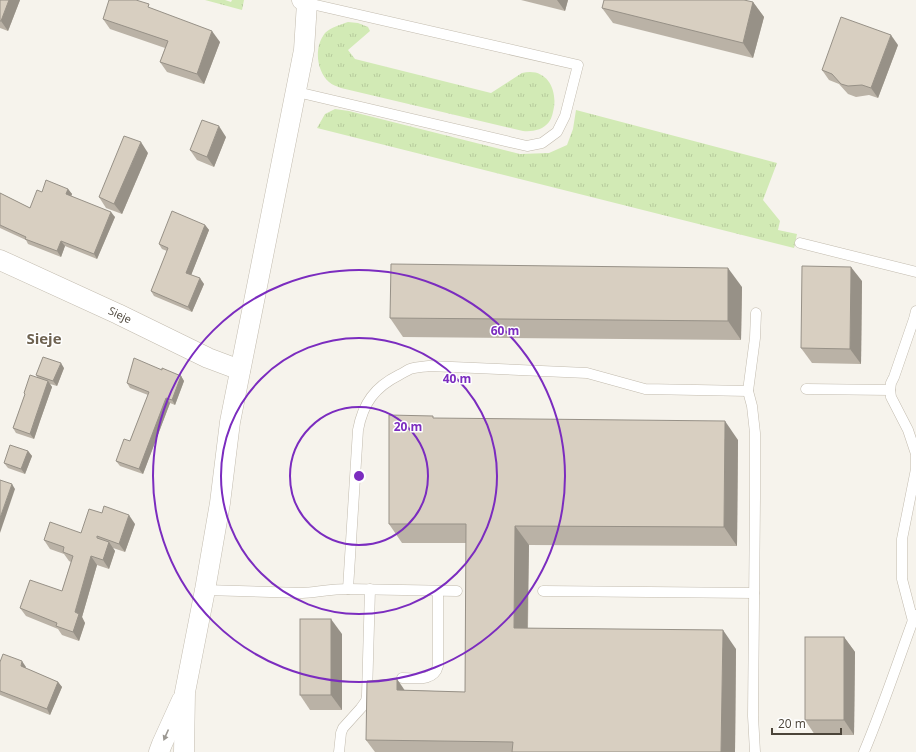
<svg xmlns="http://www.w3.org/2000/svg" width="916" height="752" font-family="'Open Sans',sans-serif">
<defs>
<pattern id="grass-tufts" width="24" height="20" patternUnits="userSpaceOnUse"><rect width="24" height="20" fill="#d2eab5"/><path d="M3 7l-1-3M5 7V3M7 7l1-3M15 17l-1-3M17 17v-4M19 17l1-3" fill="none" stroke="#b6ca9c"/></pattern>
</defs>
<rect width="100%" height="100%" fill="#f6f3ec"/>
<g fill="url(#grass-tufts)">
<polygon points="205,0 225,0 231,2 232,0 244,0 242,10"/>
<path d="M348 22 358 23 368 27 370 31 348 50 355 59 491 93 522 73C545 67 557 87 554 107 553 112 552 118 549 122 543 130 532 132 523 131L341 88C337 86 332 85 329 82 316 70 314 47 325 33 331 27 340 25 348 22Z"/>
<polygon points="335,109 349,111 520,154 549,153 567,145 573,129 576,110 777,163 763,200 780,221 778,230 797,234 794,248 317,128 325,114"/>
</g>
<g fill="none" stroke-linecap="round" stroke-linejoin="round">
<defs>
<g id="service">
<polyline points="297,92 527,146 542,143 557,132 565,116 578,65 307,3"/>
<polyline points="800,243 916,272"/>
<polyline points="806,389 890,390 891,383 894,377 914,319 916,311"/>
<polyline points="890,390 891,397 908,430 916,454 916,469 902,539 902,579 913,621"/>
<polyline points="748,391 752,406 755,433 755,498 753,716 755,752"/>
<path d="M348 589 358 430C363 403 375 387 399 375 403 373 406 371 410 369 416 367 423 367 429 366L587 373 645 389 748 391 755 338 756 313"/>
<path d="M205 590 302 593C317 592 332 589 348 589L457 591"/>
<polyline points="543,591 754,593"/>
<path d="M402 678C415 678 434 682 438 666V591"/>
<polyline points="339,752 341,733 343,728 361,708 366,701 367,695 370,589"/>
<path d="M864 752C883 707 898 661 915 615"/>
</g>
<g id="minor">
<path id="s1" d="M0 260 118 314 208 358 240 370"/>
<polyline points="159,752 162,744 182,700"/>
<polyline points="184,752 185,692 205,590 220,503 230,422 304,50 307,3 302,0"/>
</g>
</defs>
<use href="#service" stroke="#c2bbae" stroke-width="11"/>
<use href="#minor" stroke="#c2bbae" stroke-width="21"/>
<use href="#service" stroke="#fff" stroke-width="10"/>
<use href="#minor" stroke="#fff" stroke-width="20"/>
</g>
<g fill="#bab2a6">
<polygon points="0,0 20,0 8,31 0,28"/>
<polygon points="521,0 568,0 565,11"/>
<polygon points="753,2 764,17 753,58 613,23 602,8"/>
<polygon points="151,8 220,42 204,84 167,72 160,62 165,48 110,29 103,19"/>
<polygon points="898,45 878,98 869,95 856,97 848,94 839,84 829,80 822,70"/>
<polygon points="226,137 214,167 197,160 190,150"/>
<polygon points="148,153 122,214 106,208 99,197"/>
<polygon points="68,189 72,194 71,196 115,217 97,259 65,246 61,257 28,244 26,240 0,228 0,193 30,208 42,192"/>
<polygon points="205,225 209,230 191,275 204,284 192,312 154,296 151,291 167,251 162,249 159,244"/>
<polygon points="862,281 861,364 812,363 801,348"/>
<polygon points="742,287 741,340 403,337 390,318"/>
<polygon points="64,368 57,386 50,384 52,387 40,421 34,439 16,433 13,428 25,394 24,393 38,378 36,375"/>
<polygon points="162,370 181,376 184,381 175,405 170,403 143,474 120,466 116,461 130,441 148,395 130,388 127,383"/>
<polygon points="435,418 738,440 737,546 529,545 528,628 736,649 735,752 375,752 366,740 404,690 465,692 466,543 402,543 389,524"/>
<polygon points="28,451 32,456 25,474 8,468 4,463"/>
<polygon points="102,513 135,524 125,552 113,548 115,551 109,569 97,565 82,617 85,623 79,641 62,635 58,629 26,616 20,608 62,591 71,562 69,561 64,554 50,549 44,540 81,533"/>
<polygon points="342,634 342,710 310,710 300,695"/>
<polygon points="844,637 855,652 854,735 815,735 805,720"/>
<polygon points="0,662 26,667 25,668 58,682 62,687 50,715 0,695"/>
</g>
<g fill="#979187">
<polygon points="9,0 20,0 8,31 1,21"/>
<polygon points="557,0 568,0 565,11"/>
<polygon points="753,2 764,17 753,58 743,43"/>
<polygon points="212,31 220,42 204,84 197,74"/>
<polygon points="891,35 898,45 878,98 871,88"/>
<polygon points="219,126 226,137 214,167 207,157"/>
<polygon points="141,142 148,153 122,214 114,204"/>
<polygon points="68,189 72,194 70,199 66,194"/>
<polygon points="111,212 115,217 97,259 94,254"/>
<polygon points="205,225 209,230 190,278 186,273"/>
<polygon points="61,241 65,246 61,257 57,251"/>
<polygon points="851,267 862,281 861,364 850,349"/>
<polygon points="728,268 742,287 741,340 728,321"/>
<polygon points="200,278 204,284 192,312 188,307"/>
<polygon points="61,363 64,368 57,386 53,381"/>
<polygon points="181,376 184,381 175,405 172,400"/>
<polygon points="48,381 52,387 40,421 34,439 30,434 36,416"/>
<polygon points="166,398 170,403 143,474 139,469"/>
<polygon points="725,421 738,440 737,546 724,527"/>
<polygon points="28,451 32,456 25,474 21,469"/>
<polygon points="12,484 15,489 0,533 0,518"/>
<polygon points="129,515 135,524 125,552 119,544"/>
<polygon points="515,526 529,545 527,647 514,628"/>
<polygon points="109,542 115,551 109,569 103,560"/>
<polygon points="91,556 97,565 82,617 85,623 79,641 73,632 75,612"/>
<polygon points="331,619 342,634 342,710 331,695"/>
<polygon points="723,630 736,649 735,752 721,752"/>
<polygon points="844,637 855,652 854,735 844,720"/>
<polygon points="22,661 26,667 24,671 21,666"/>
<polygon points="397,679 410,698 397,690"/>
<polygon points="58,682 62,687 50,715 47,709"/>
</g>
<g fill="#d8cfc1" stroke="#979187">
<polygon points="0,0 9,0 1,21 0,21"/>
<polygon points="109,0 136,0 149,4 148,7 212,31 197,74 160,62 168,41 103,19"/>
<polygon points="604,0 744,0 753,2 743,43 602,8"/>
<polygon points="841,17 891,35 871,88 862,85 848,86 841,84 832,74 822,70"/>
<polygon points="202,120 219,126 207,157 190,150"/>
<polygon points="124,136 141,142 114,204 99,197"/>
<polygon points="46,180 68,189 66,194 111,212 94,254 61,241 57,251 25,239 26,237 0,225 0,193 30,208 37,190 42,192"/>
<polygon points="172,211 205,225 186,273 200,278 188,307 151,291 168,248 159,244"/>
<polygon points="391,264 728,268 728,321 390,318"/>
<polygon points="802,266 851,267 850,349 801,348"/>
<polygon points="43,357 61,363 53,381 36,375"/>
<polygon points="134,358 162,370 162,368 181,376 172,400 166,398 139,469 116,461 124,439 130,441 149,392 127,383"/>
<polygon points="30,375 48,381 36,416 30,434 13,428 25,394 24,393"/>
<polygon points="389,415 433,416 433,418 725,421 724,527 515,526 514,628 723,630 721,752 512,752 513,742 366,740 367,681 397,679 397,690 465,692 466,524 389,524"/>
<polygon points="10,445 28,451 21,469 4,463"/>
<polygon points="0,480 12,484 0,518"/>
<polygon points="104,506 129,515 119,544 97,536 97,538 109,542 103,560 91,556 75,612 79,614 73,632 56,626 57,623 20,608 30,580 62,591 73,556 63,552 64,547 44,540 50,522 81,533 89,509 102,513"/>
<rect x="300" y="619" width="31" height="76"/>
<rect x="805" y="637" width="39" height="83"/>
<polygon points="3,654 22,661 21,666 58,682 47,709 0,691 0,662"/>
</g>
<defs><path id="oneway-solid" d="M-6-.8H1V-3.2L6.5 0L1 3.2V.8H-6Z"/></defs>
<use fill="#9c9892" href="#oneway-solid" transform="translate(166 735) rotate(114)"/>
<g fill="none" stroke="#7b2cbf" stroke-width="2">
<circle cx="359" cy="476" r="69"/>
<circle cx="359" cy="476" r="138"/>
<circle cx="359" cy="476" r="206"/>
</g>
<g text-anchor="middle" stroke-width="3" stroke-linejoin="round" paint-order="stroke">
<g font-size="11" fill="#4b4439" stroke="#fff">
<text dy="4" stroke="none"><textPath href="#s1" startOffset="132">Sieje</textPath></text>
</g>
<g font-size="15" font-weight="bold" fill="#6e6250" stroke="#fff">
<text x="44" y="344">Sieje</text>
</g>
</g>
<circle cx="359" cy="476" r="6" fill="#7b2cbf" stroke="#fff" stroke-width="2"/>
<g font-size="12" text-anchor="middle" font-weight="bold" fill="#7b2cbf" stroke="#fff" stroke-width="3" stroke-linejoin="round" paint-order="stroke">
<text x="505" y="335">60 m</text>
<text x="457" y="383">40 m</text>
<text x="408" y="431">20 m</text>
</g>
<path d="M772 728v6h69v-6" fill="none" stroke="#4b4439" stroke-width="2"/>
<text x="778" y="728" font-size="12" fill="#4b4439" stroke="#ffffff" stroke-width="3" paint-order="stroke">20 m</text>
</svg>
